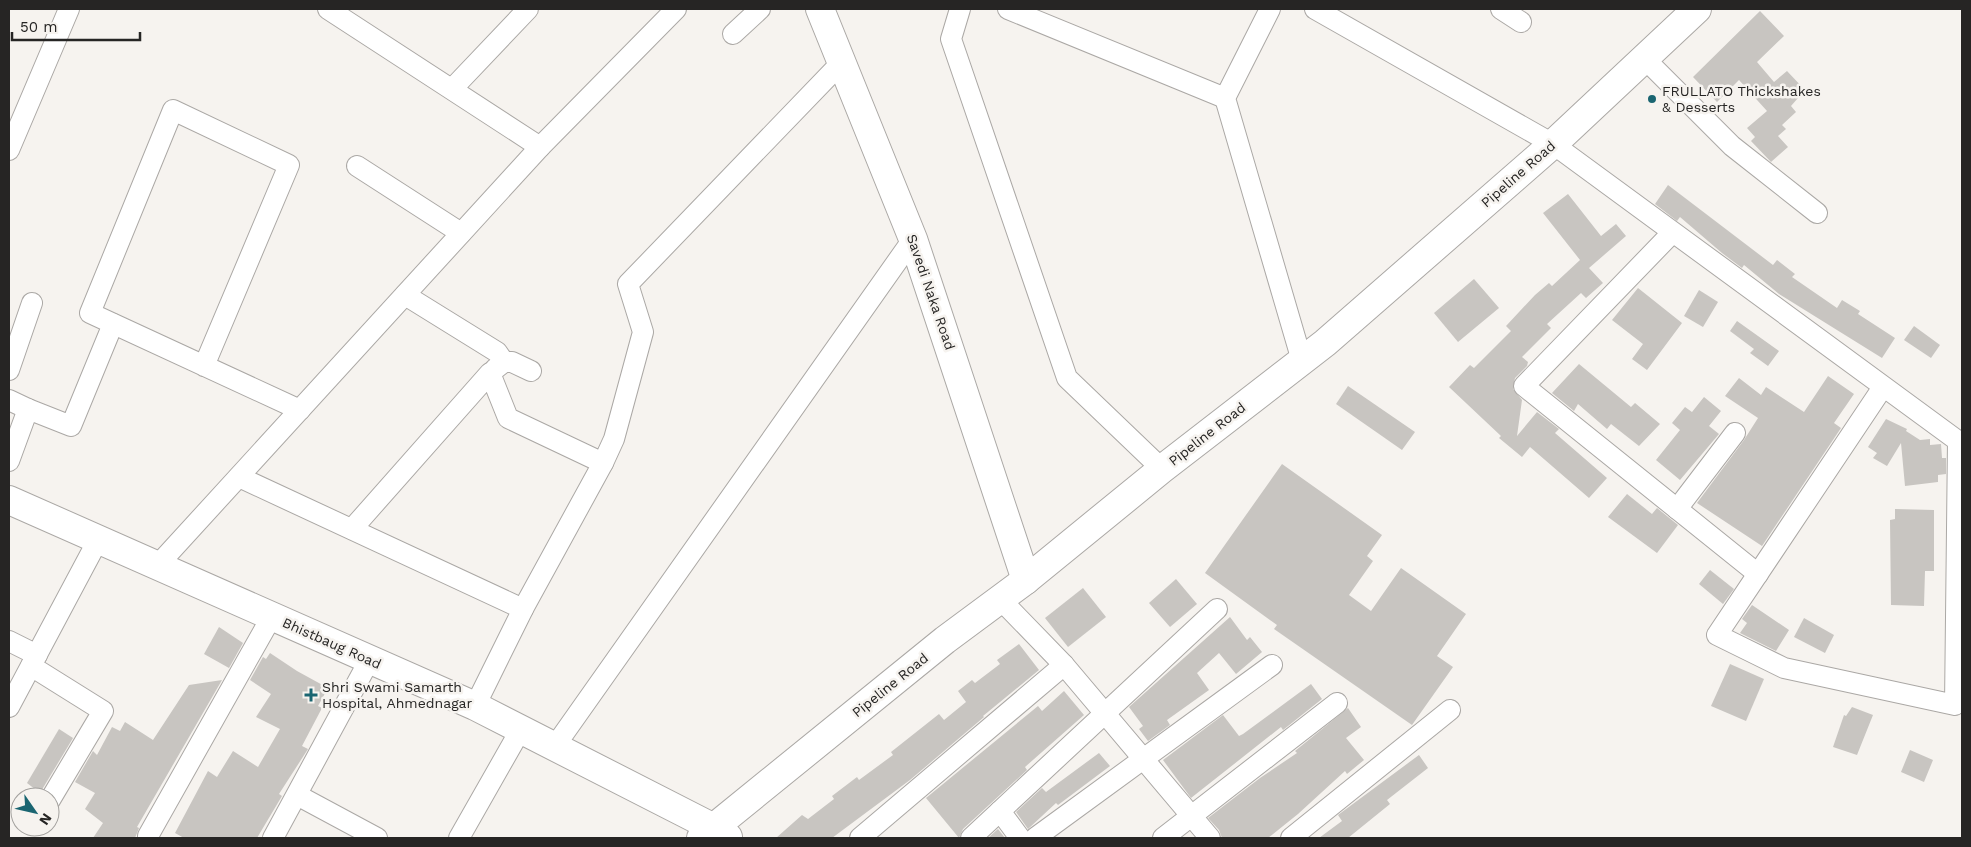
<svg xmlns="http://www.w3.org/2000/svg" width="1971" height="847" font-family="'Work Sans',sans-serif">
<rect width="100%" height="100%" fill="#f6f3ef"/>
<g fill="#c8c5c1">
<polygon points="1760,11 1784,36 1757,62 1774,82 1787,71 1805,90 1791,106 1796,112 1782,125 1786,129 1778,136 1788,147 1771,162 1751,141 1755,137 1747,128 1767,111 1739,80 1717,102 1693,77"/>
<polygon points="1668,185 1773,265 1777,260 1795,274 1792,277 1837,308 1842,300 1860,311 1858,314 1895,338 1882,358 1779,294 1744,265 1742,268 1722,253 1680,217 1677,221 1655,204"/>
<polygon points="1568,194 1601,236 1616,224 1626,236 1589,268 1603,283 1586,298 1581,293 1547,324 1551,328 1522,357 1528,362 1527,366 1515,378 1513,389 1522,400 1517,436 1537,412 1559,429 1555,433 1607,478 1589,498 1530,447 1522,457 1499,438 1501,436 1449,387 1470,365 1474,368 1511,331 1506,326 1535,295 1549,283 1552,286 1580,260 1543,213"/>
<polygon points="1474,279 1499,308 1458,342 1434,313"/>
<polygon points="1638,288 1682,323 1647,370 1632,359 1643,344 1612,320"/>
<polygon points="1699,290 1718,302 1703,327 1684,316"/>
<polygon points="1737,321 1779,351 1768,366 1750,353 1754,349 1730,331"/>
<polygon points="1914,326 1940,345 1931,358 1904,340"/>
<polygon points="1579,364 1631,407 1635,403 1660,424 1639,446 1611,424 1607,429 1578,404 1574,411 1552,393"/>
<polygon points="1828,376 1854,394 1834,423 1841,428 1762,546 1697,503 1744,440 1758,418 1725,396 1739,378 1761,395 1766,387 1804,412"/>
<polygon points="1348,386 1415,432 1402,450 1336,404"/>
<polygon points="1704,397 1721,411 1709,426 1719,434 1680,480 1656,460 1680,430 1672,423 1685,407 1692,412"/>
<polygon points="1886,419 1907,429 1906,431 1920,440 1930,439 1930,445 1941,444 1942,458 1946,458 1946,474 1938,475 1938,482 1905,486 1901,443 1887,466 1873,458 1877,453 1868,447"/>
<polygon points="1282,464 1382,535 1367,556 1373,561 1349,595 1371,611 1401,568 1466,614 1437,656 1453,667 1412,725 1274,629 1277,625 1205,573"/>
<polygon points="1627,494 1652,514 1657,508 1678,525 1657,553 1608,517"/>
<polygon points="1895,509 1934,510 1934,571 1925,571 1924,606 1891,605 1890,520 1895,519"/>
<polygon points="1710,570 1734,589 1723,604 1699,584"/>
<polygon points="1176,579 1197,604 1170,627 1149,603"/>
<polygon points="1083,588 1106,617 1068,647 1045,618"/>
<polygon points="1752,605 1789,630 1776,651 1740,633 1747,623 1742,619"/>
<polygon points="1230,617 1247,640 1250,637 1262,652 1236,674 1219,653 1197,673 1209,690 1167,720 1170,725 1148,741 1139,729 1143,726 1129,707"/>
<polygon points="1804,618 1834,635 1825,653 1794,637"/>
<polygon points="219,627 243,643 229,668 204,654"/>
<polygon points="1019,644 1039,670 983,716 984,717 910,780 832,838 776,838 802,815 808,819 834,799 832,796 857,777 859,780 893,755 891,752 939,714 944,720 966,702 958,691 972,680 975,683 1000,664 997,660"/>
<polygon points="270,653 297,671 328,688 318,706 322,708 302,746 308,749 279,794 282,796 257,838 184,838 175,833 208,771 217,777 233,751 258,767 280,729 256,717 271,694 250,680 263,657 266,659"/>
<polygon points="1730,664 1764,679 1746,721 1711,706"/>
<polygon points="222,680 137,827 139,828 135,838 93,838 103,823 85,809 95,793 75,782 93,751 97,755 112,727 120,731 125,722 153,740 189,685"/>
<polygon points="1311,684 1322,699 1283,730 1281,727 1191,798 1163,760 1223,715 1239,736 1243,734"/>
<polygon points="1064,691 1084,715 1025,767 1027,770 963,829 959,838 926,798 1038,706 1042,711"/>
<polygon points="1852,707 1873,715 1857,755 1833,747 1844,715 1846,716"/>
<polygon points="1348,708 1361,727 1346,738 1364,760 1347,774 1345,771 1298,814 1268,838 1222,838 1219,830 1208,818 1260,778 1297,753 1295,751"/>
<polygon points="59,729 73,738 40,793 27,783"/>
<polygon points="1910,750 1933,760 1924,782 1901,772"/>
<polygon points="1099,753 1110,766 1058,805 1056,803 1028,829 1016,812 1042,788 1046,792"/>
<polygon points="1419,755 1428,768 1387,800 1390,804 1348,838 1319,838 1342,821 1338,815"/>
<polygon points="998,829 1005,838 988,838"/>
</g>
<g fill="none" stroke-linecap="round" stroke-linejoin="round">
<defs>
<g id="street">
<polyline points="328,9 540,147"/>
<polyline points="960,9 951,39 1067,378 1162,469"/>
<polyline points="1008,9 1225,98"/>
<polyline points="1270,9 1225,98 1302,361"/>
<polyline points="1315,9 1553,144 1958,441 1955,705 1784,668 1717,635 1883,387"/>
<polyline points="1501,9 1521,22"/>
<polyline points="733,34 760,9"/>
<polyline points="1645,59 1732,146 1817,213"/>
<polyline points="452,89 528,9"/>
<polyline points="9,150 69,9"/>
<polyline points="357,166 461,233"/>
<polyline points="1672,233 1524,386 1758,574"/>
<polyline points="405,295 497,352 504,362"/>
<polyline points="204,366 289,165 173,110 90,313 300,410"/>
<polyline points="495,369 504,362 512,362 531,371"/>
<polyline points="9,370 32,303"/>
<polyline points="9,400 28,409"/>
<polyline points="9,461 28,409 71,426 113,324"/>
<polyline points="239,477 523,609"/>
<polyline points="1677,509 1735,433"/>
<polyline points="352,529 490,373 508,418 603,463 614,439 643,332 628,284 842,62"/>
<polyline points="157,566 540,147 676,9"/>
<polyline points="1001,600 1064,665 1210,838"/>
<polyline points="9,641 37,655"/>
<polyline points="31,666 103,711 50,800"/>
<polyline points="475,706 523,609 603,463"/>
<polyline points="9,707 98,540"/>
<polyline points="555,746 913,239"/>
<polyline points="297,795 377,838"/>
<polyline points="148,836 272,616"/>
<polyline points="273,838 370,659"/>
<polyline points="459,838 521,729"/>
<polyline points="860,838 1064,665"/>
<polyline points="971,838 1000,811"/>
<polyline points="1020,838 1000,811 1217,609"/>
<polyline points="1035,838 1272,665"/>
<polyline points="1163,838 1337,703"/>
<polyline points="1291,838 1450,710"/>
</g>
<g id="secondary">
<polyline points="820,9 913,239 1026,580"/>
<polyline points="9,500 475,706 714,828 728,837"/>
<polyline points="701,838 945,640 1026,580 1162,469 1325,343 1553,144 1697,9"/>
</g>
</defs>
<use href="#street" stroke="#aba8a5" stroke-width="22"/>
<use href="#secondary" stroke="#aba8a5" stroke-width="30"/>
<use href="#street" stroke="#fff" stroke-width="20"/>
<use href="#secondary" stroke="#fff" stroke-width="28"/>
</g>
<g fill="#1a6571" stroke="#f6f3ef" stroke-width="2">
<circle cx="1652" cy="99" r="5"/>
<path d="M308.5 687.5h5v5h5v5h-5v5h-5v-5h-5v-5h5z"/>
</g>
<g text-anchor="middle" stroke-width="5" stroke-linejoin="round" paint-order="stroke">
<g font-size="14" fill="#262524" stroke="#f6f3ef" text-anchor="start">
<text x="1662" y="96">FRULLATO Thickshakes<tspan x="1662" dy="16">&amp; Desserts</tspan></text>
<text x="322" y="692">Shri Swami Samarth<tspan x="322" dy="16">Hospital, Ahmednagar</tspan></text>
</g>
<g font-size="14" fill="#262524" stroke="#f6f3ef">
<text transform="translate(1518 174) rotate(-41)" y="5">Pipeline Road</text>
<text transform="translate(931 292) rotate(71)" y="5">Savedi Naka Road</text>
<text transform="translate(1207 434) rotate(-38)" y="5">Pipeline Road</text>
<text transform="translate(332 643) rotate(24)" y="5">Bhistbaug Road</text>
<text transform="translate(890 685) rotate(-39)" y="5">Pipeline Road</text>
</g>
</g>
<rect width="1971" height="847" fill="none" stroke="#262524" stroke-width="20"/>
<g transform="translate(35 812) rotate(124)"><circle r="24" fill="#f6f3ef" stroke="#a3a19e"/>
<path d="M0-4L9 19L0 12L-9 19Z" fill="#1a6571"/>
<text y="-8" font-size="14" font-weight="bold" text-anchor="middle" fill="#262524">N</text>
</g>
<path d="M12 32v8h128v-8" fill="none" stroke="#262524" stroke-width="2.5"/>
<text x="20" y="32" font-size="15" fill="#262524" stroke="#f6f3ef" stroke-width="4" paint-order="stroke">50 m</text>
</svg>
